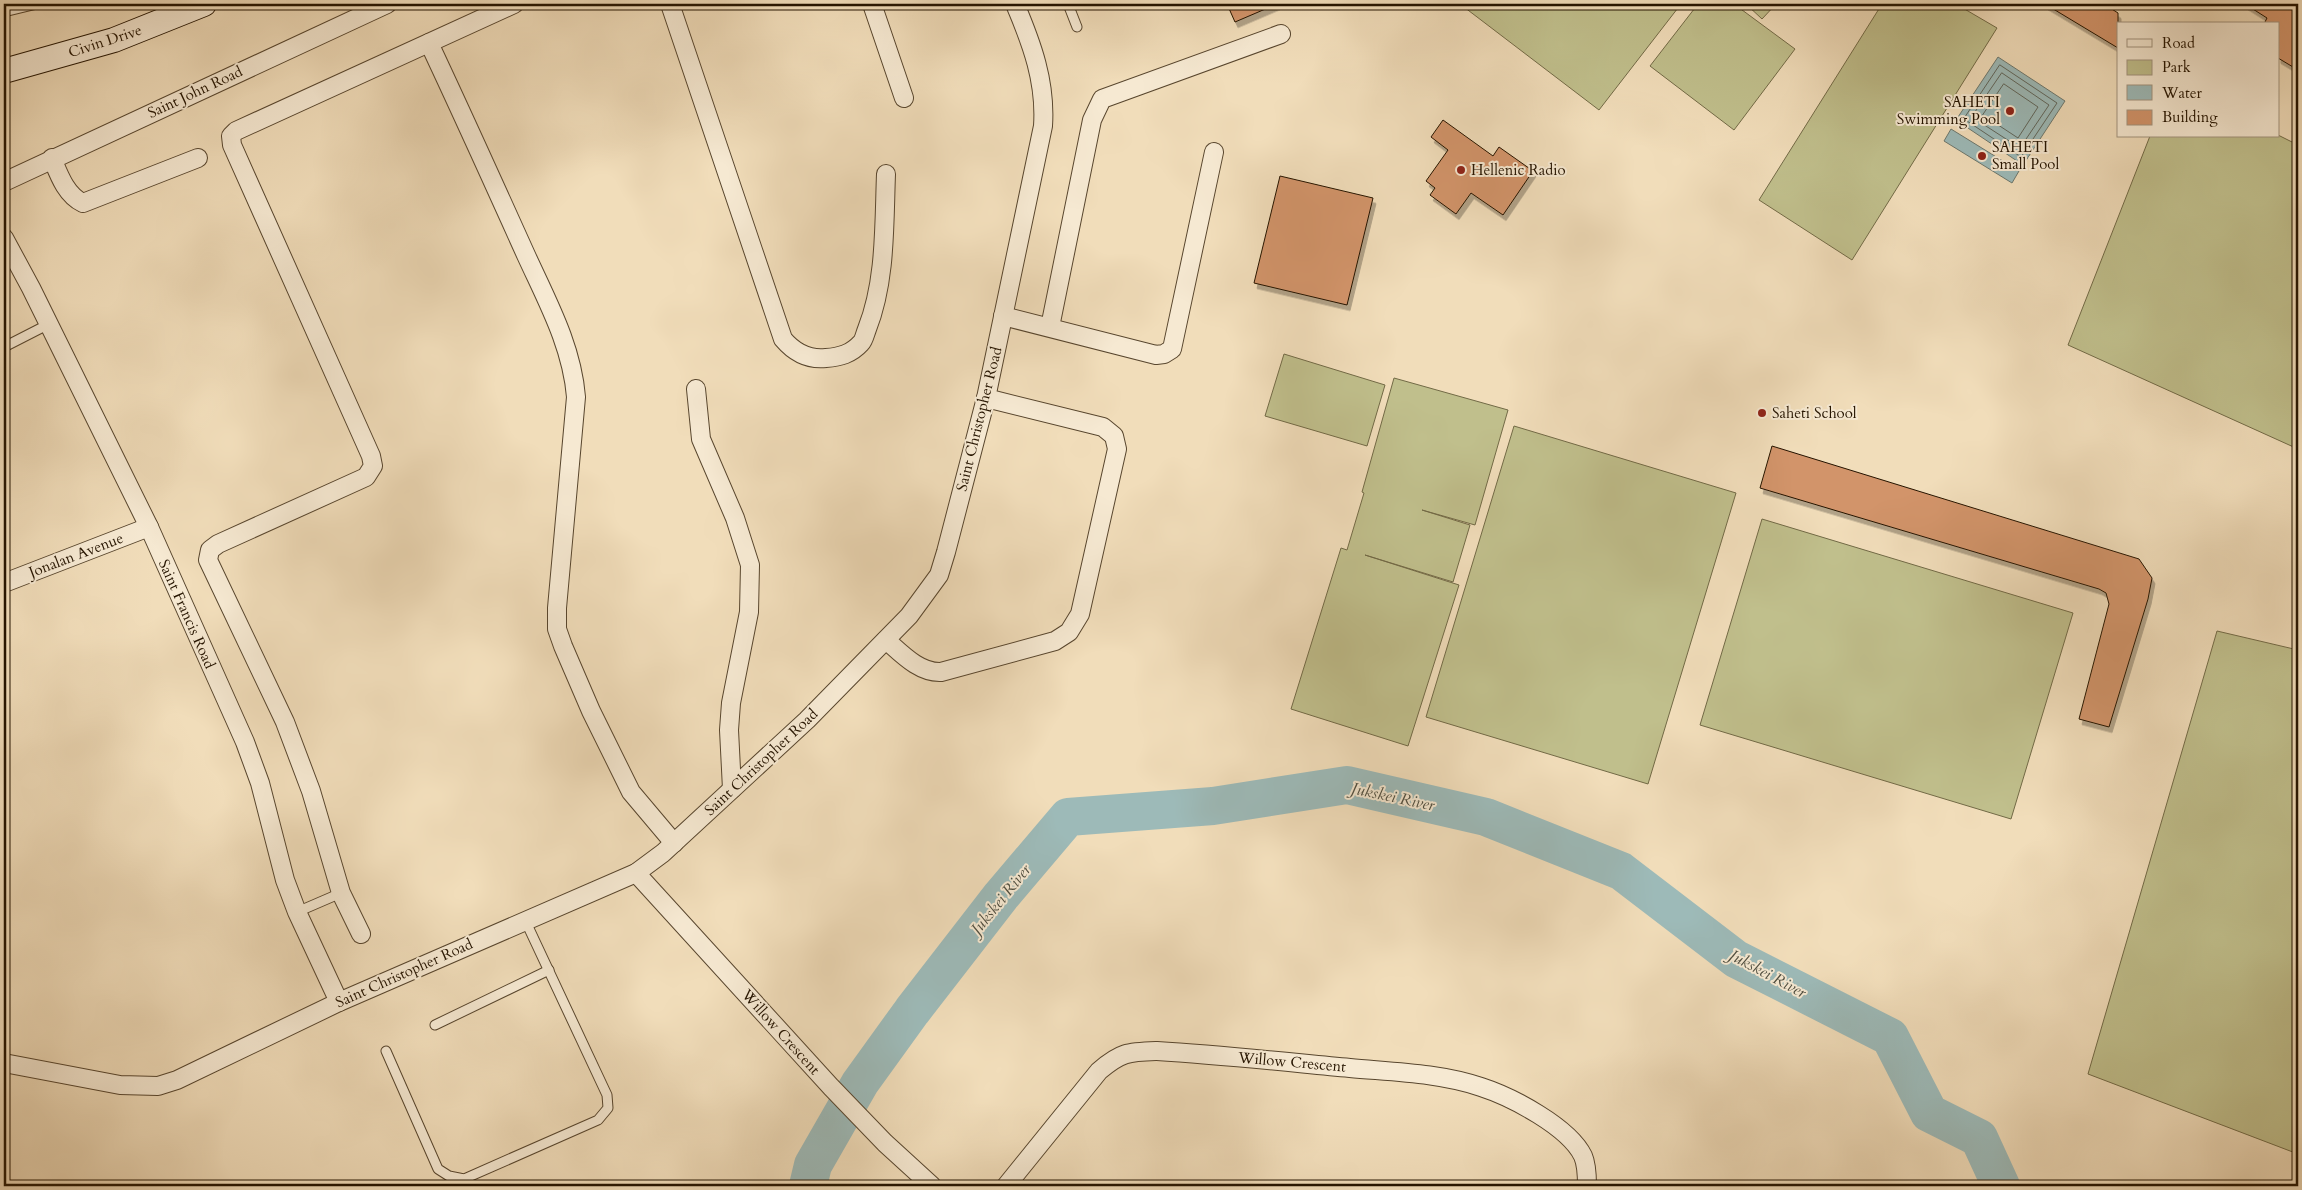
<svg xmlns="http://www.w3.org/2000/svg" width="2302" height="1190" font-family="Cardo,serif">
<defs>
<filter id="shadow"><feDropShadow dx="3" dy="5.5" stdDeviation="0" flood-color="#0004"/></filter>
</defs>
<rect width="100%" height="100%" fill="#f1ddba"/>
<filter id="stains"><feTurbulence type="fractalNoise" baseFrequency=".004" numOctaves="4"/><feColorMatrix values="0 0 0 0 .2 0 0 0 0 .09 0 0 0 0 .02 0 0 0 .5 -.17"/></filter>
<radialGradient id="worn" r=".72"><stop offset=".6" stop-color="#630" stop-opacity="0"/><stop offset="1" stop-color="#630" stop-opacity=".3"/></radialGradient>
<g fill="#c0bf8c" stroke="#726a46">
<polygon points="1460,4 1681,4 1599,110"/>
<polygon points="1698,4 1734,4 1795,49 1734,130 1650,66"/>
<polygon points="1746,4 1776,4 1762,19"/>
<polygon points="1882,4 1956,4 1997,28 1852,260 1759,200"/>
<polygon points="2278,135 2298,145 2298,449 2068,345 2150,136"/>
<polygon points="1284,354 1385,385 1367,446 1265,416"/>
<polygon points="1394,378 1508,410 1475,525 1422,510 1470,525 1453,582 1365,555 1459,585 1408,746 1291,709 1341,548 1347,550 1364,493 1362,492"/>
<polygon points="1514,426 1736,493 1648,784 1426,717"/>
<polygon points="1762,519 2073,613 2011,819 1700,725"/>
<polygon points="2217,631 2298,650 2298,1154 2088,1074"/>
</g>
<g fill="#9dbab8" stroke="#6d786e">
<polygon points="1998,57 2065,101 2023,165 1956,120"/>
<polygon points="1951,129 2019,171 2012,183 1944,141"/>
</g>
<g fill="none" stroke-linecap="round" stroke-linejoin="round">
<g stroke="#61675c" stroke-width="1">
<polygon points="2000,65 2057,103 2021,157 1964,119"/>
<polygon points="2002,73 2049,105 2020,148 1972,117"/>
<polygon points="2004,84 2038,107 2018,138 1983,115"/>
</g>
<polyline stroke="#9dbab8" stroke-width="38" points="808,1186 813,1165 860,1083 912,1011 1001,896 1068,817 1213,806 1347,785 1486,817 1621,871 1736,959 1890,1037 1929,1113 1979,1138 2001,1186"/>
</g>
<g fill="#d2946b" stroke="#251400" filter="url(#shadow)">
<polygon points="1227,4 1277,4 1235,22"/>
<polygon points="2045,4 2104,4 2118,13 2118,48"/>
<polygon points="2245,4 2298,4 2298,70 2278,58 2278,24 2264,24 2267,18"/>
<polygon points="1443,120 1493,156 1499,147 1533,171 1503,215 1471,193 1456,214 1430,195 1435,188 1426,181 1448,150 1431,137"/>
<polygon points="1280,176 1373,198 1347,305 1254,283"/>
<polygon points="1772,446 2139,559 2152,578 2148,599 2109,727 2079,719 2109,604 2106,593 2099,589 1760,488"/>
</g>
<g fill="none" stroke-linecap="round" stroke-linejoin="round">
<defs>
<g id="service">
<polyline points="1068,4 1077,27"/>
<polyline points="4,12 37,4"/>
<polyline points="4,347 49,324"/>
<polyline points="297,912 341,893"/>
<polyline points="435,1025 549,970"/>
<polyline points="386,1051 438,1169 449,1176 464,1179 598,1120 608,1108 607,1095 525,920"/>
</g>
<g id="minor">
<path d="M670 4 783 339C794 352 808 360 826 358 840 357 851 354 861 343 864 340 865 334 867 329 886 281 884 225 886 174"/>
<polyline points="872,4 904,98"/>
<path d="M429 43C462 113 494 184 526 255 547 301 572 346 576 397L557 608V629L563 646 591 711 631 792 674 843"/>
<path d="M52 158C59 175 66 195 83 203L198 158"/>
<polyline points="4,182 387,4"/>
<polyline points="4,238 31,288 149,527 245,742 260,783 285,880 297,912 339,1002"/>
<polyline points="1003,316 1156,355 1164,354 1172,349 1214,152"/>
<polyline points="1050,327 1092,120 1102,99 1281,34"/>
<polyline points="696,389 701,439 735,518 750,565 749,612 731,703 729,730 732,789"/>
<polyline points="4,583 149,527"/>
<path d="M886 640C901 653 919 673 941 672L1055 641 1069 632 1080 614 1117 449 1114 436 1103 427 986 398"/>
<polyline points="636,873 831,1087 885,1143 932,1186"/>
<polyline points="361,934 341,893 311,791 285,722 208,560 210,550 218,544 366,477 373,466 371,456 232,145 231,136 236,131 514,4"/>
<path d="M4 1063 120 1085 158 1086 177 1080 339 1002 636 873 663 853 807 720 909 616 939 575 946 552 986 398 1043 126C1046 82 1032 44 1015 4"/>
<path d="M1006 1186 1099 1071C1121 1052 1128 1052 1157 1051 1222 1055 1286 1062 1350 1068 1393 1072 1440 1073 1481 1087 1512 1097 1569 1127 1583 1156 1587 1165 1587 1177 1587 1186"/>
</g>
<polyline id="secondary" points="4,71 114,40 204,4"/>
</defs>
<use href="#service" stroke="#58462e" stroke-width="11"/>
<use href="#minor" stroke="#58462e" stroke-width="20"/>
<use href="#secondary" stroke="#251400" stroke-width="26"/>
<use href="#service" stroke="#f6e9d2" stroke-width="9"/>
<use href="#minor" stroke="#f6e9d2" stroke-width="18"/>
<use href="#secondary" stroke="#f6e9d2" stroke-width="24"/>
</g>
<g fill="#8f2418" stroke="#f6e9d2" stroke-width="2">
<circle cx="2010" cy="111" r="5"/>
<circle cx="1982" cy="156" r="5"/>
<circle cx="1461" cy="170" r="5"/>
<circle cx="1762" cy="413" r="5"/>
</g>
<g text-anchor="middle" stroke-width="4" stroke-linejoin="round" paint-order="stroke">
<g font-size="15" fill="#251400" stroke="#f6e9d2">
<text transform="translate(105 41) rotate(-18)" y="5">Civin Drive</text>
<text transform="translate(195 92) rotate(-25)" y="5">Saint John Road</text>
<text transform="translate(979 419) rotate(-76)" y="5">Saint Christopher Road</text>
<text transform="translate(76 555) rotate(-21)" y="5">Jonalan Avenue</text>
<text transform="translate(187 614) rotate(66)" y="5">Saint Francis Road</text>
<text transform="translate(761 762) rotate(-43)" y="5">Saint Christopher Road</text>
<text transform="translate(404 973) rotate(-24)" y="5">Saint Christopher Road</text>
<text transform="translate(781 1032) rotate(48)" y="5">Willow Crescent</text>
<text transform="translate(1292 1062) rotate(5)" y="5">Willow Crescent</text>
</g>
<g font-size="15" fill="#251400" stroke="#f6e9d2" text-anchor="start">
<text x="2000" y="107" text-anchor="end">SAHETI<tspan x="2000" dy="17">Swimming Pool</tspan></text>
<text x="1992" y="152">SAHETI<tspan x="1992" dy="17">Small Pool</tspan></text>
<text x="1471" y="175">Hellenic Radio</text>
<text x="1772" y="418">Saheti School</text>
</g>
<g font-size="16" font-style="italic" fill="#4f4e40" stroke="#f6e9d2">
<text transform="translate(1393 796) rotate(12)" y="6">Jukskei River</text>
<text transform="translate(1000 899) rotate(-51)" y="6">Jukskei River</text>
<text transform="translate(1768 973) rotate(28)" y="6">Jukskei River</text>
</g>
</g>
<rect width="2302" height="1190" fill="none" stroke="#f1ddba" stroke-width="20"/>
<rect x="5" y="5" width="2292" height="1180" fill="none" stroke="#251400" stroke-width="2.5"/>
<rect x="10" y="10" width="2282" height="1170" fill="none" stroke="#251400"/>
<rect x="2117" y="22" width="162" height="115" fill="#f6e9d2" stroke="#a2947e"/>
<rect x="2127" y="39" width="25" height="8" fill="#f6e9d2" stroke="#a2947e"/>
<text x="2162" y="48" font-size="15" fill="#251400">Road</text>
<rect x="2127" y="60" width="25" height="15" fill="#c0bf8c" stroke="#a2947e"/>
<text x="2162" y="72" font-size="15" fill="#251400">Park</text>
<rect x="2127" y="85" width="25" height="15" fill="#9dbab8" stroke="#a2947e"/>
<text x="2162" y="98" font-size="15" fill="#251400">Water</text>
<rect x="2127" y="110" width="25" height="15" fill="#d2946b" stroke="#a2947e"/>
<text x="2162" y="122" font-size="15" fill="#251400">Building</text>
<rect width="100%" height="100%" filter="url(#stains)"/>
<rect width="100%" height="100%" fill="url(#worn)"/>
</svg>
